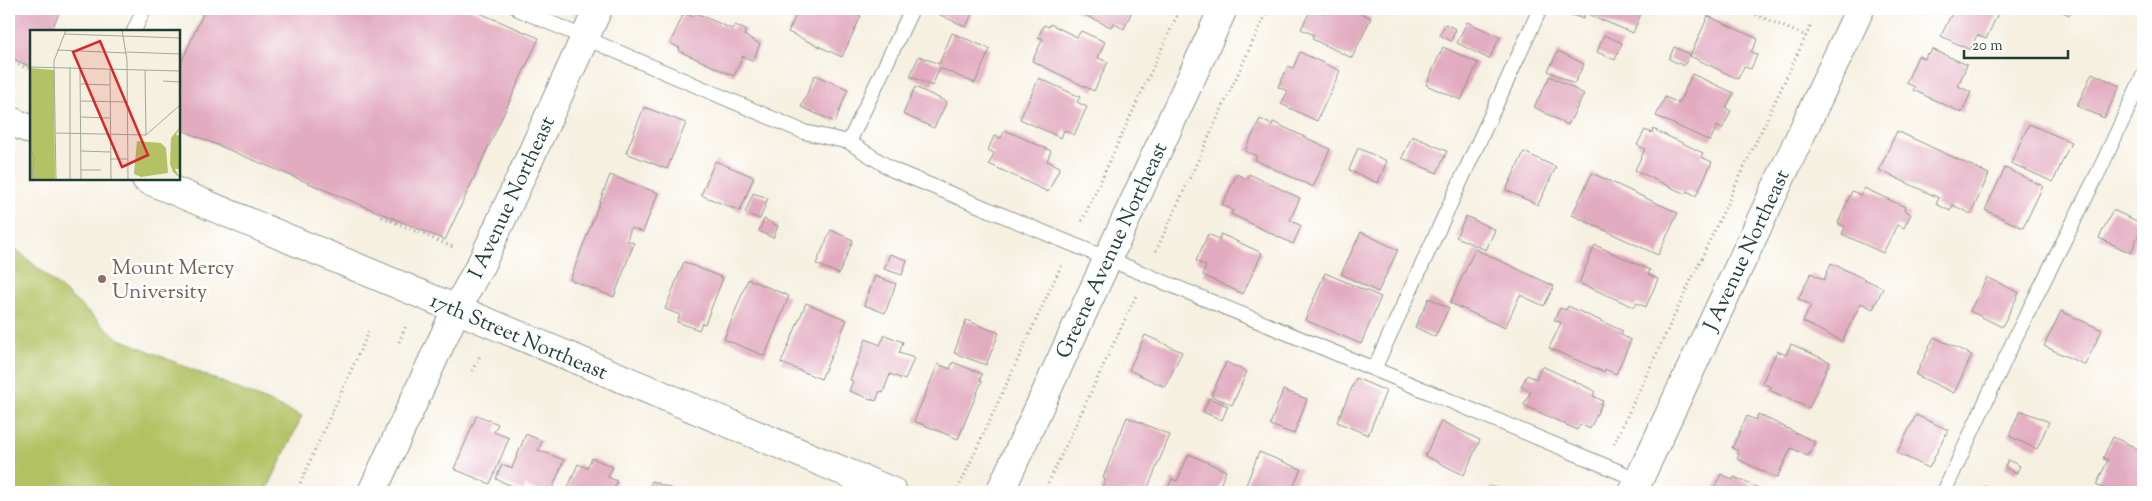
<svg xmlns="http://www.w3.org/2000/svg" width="2152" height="501" font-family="'Sorts Mill Goudy',serif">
<rect width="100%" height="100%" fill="#fff"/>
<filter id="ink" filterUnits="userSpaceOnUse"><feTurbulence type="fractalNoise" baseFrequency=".02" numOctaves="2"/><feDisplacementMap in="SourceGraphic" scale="10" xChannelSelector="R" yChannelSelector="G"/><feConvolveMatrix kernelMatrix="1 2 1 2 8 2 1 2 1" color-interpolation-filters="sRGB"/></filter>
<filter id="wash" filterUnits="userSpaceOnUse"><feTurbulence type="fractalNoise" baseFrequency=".0096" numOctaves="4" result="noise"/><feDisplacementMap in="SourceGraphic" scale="20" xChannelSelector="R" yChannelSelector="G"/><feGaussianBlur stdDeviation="1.12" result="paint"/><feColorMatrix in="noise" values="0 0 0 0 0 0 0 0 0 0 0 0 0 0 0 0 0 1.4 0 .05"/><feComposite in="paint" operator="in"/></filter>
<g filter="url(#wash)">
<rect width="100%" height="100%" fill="#f6f0e1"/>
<polygon fill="#b2c264" stroke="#68804c" points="9,243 118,338 302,416 266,492 9,492"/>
<g id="blocks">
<g fill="#e2abbf">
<polygon points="9,9 61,9 51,31 31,31 31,67 9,57"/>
<polygon points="205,9 470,9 539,38 445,240 179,129 179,68"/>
<polygon points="799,9 845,9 861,16 842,57 788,32"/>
<polygon points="935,9 974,9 966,27 934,12"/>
<polygon points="1071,9 1133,9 1124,29 1113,23 1111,27"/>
<polygon points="1311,9 1325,13 1327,9 1352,9 1371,18 1352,58 1312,39 1314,35 1301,29"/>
<polygon points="1564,9 1643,9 1633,33 1585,13 1583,19 1563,11"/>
<polygon points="1954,9 2000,9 1986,39 1977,35 1970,50 1941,36"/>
<polygon points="2056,9 2072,9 2069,15"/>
<polygon points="684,13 694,17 696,13 732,29 735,25 746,30 744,35 760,44 753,61 743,56 734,76 679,51 680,48 670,43"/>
<polygon points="1708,16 1758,39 1751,52 1757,55 1751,69 1744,67 1738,79 1690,56"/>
<polygon points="1467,22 1500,37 1489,59 1457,43"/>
<polygon points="1050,24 1077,37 1081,31 1105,42 1098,58 1108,62 1094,91 1032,61 1043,39 1038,37 1044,25 1049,27"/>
<polygon points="1445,24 1456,29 1451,41 1440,35"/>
<polygon points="952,33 990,49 975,83 940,68 932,86 910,76 919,56 939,64"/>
<polygon points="1604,35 1622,43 1615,60 1597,52"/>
<polygon points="1443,47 1478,63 1461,100 1426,85"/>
<polygon points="1674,47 1690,54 1684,66 1669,59"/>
<polygon points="1932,49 1967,65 1958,86 1971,92 1962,113 1913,90 1915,87 1906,83 1918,56 1925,59 1927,53 1930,54"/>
<polygon points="1558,51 1584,64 1574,84 1548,71"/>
<polygon points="1300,52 1340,71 1317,121 1281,104 1288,91 1278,87 1288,66 1293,68"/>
<polygon points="2092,73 2120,86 2104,118 2077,106"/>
<polygon points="1692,74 1734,93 1726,108 1731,111 1722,129 1717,126 1710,141 1656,116 1665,97 1679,103"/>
<polygon points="815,75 848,89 835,122 801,107"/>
<polygon points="1550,76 1584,94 1568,125 1534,107"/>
<polygon points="1039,78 1080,97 1077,102 1087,107 1074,135 1064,130 1061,138 1020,119"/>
<polygon points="915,87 947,102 934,128 903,114"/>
<polygon points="644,107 686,123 667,169 626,153"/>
<polygon points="1260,119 1272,125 1273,122 1330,149 1313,187 1255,160 1257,156 1245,151"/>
<polygon points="2029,124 2071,142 2053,182 2011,163"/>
<polygon points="1653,129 1703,153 1701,157 1712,162 1696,196 1687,191 1685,194 1635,170 1645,149 1637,145 1645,130 1652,133"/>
<polygon points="1005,130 1051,151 1047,161 1060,167 1048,192 989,164 994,153 988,150 994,136 1001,138"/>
<polygon points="1897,131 1989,174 1971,214 1953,205 1950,211 1936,204 1939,198 1879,170"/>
<polygon points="1412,136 1447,151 1437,173 1402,158"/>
<polygon points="1358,148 1387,161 1378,183 1349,170"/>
<polygon points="1524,152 1556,167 1538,205 1506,190"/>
<polygon points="715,161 754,177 740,211 701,195"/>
<polygon points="2005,168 2043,186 2023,228 1985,210"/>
<polygon points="1592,173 1678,213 1658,255 1572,215"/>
<polygon points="1237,174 1247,179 1249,174 1300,198 1290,220 1301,226 1293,244 1231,214 1233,210 1222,205"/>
<polygon points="610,175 658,193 643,232 631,228 627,240 634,243 614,297 570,280"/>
<polygon points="1864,188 1905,207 1904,210 1911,214 1904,228 1897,225 1883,253 1842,234 1845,227 1838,223 1852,191 1861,195"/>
<polygon points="753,193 768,198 760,219 745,213"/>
<polygon points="2113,210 2143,224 2131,253 2099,238"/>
<polygon points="1466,216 1495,230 1486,250 1456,237"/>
<polygon points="764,219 778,226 773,238 759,231"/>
<polygon points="831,230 853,240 839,274 816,264"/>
<polygon points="1361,232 1398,250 1378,292 1341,274"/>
<polygon points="1208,234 1219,239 1221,234 1262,253 1243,294 1203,275 1206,266 1196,261"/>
<polygon points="1595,245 1650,270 1648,274 1658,279 1646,307 1637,303 1634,307 1579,283"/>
<polygon points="1475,249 1554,286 1544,306 1520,295 1505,328 1450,303"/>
<polygon points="890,254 907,260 902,275 884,269"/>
<polygon points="684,262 723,278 705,324 702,323 699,330 677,322 680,315 665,309"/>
<polygon points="1831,263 1883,288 1873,309 1861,303 1842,341 1803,322 1811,305 1798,299 1811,273 1824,280"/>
<polygon points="1325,273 1381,297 1361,344 1305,320"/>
<polygon points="875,276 896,284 885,313 864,305"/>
<polygon points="1987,277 2019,293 2002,327 1970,311"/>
<polygon points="748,279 789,296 765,356 724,339"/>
<polygon points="1429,298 1449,308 1435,337 1415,327"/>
<polygon points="806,303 847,320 821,379 781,363"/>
<polygon points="1568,306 1623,331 1621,335 1631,340 1616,374 1605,369 1604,372 1549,348 1561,323 1554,320 1560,308 1566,310"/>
<polygon points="2061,311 2102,330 2085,365 2044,346"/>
<polygon points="966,320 999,333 986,365 954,353"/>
<polygon points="885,335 903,342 899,353 914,358 905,380 890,374 883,393 880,391 876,401 849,391 853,381 850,380 866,339 880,345"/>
<polygon points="1145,335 1182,352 1165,387 1129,370"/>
<polygon points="1934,337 1972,355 1954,393 1916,375"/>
<polygon points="1791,344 1830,362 1809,408 1769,390 1771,387 1762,383 1777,351 1786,355"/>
<polygon points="953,362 982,374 980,380 982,381 958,439 914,421 938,364 950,369"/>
<polygon points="1226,362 1247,372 1232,405 1211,396"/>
<polygon points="1542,366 1595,391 1593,396 1603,401 1590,429 1580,424 1577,430 1524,405 1531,391 1521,387 1527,375 1536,379"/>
<polygon points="1356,378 1386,391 1368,435 1337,422"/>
<polygon points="1283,390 1307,399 1294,434 1270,425"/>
<polygon points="1209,398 1228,406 1222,420 1203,412"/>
<polygon points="2020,410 2049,422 2037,449 2009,436"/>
<polygon points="1758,414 1815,442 1808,456 1791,448 1777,478 1737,459 1739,454 1736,453 1738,451 1732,448 1747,416 1756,420"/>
<polygon points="477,415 498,424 494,432 509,438 490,484 454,469"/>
<polygon points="1916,415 1948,430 1929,468 1897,453"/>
<polygon points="1127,417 1170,435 1146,492 1103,492 1101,491 1105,479 1103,478"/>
<polygon points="1441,421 1480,440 1464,475 1425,456"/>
<polygon points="526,434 542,441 538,450 564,460 551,492 541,492 525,486 524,491 496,479 502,464 512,468"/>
<polygon points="2113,437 2143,451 2143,492 2111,492 2096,485 2108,460 2103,458"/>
<polygon points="1259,452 1301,469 1291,492 1236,492 1238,488 1244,490"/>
<polygon points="1189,454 1226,471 1217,492 1166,492 1172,479 1177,481"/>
<polygon points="592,458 613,467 608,477 617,481 613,492 566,492 578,464 587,468"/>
<polygon points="2008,460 2020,466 2016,474 2005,467"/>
<polygon points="1721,474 1733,480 1734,477 1767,492 1712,492"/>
<polygon points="652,481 680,492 647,492"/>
<polygon points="1984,486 1998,492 1981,492"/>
<polygon points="1492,487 1504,492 1489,492"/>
</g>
</g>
</g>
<g filter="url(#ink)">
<use href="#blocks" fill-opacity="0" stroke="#8a968a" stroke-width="1"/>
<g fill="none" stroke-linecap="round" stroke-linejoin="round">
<defs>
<g id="lane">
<polyline points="518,9 804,132 849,142 893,170 1374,369 1639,480"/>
<polyline points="134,31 144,9"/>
<polyline points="849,142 912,9"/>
<polyline points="1374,369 1540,9"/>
<polyline points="1944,492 2015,338 2100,169 2143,76"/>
</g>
<g id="street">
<polyline points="9,120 31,130"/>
<polyline points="146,179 893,492"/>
<polyline points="372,492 456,310 483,260 598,9"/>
<polyline points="1000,492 1223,9"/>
<polyline points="1633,492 1860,9"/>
</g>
</defs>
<use href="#lane" stroke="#8a968a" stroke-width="16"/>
<use href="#street" stroke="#8a968a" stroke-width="30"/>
<g stroke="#8a968a" stroke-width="3" stroke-dasharray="1 4" stroke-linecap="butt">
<polyline points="1742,9 1806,36"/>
<polyline points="9,61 31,70"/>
<polyline points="382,217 455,248"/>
<polyline points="1082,221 1180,9"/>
<polyline points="1156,251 1268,9"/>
<polyline points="399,342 406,326"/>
<polyline points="472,371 481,354"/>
<polyline points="1614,444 1812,23"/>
<polyline points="958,489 1061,266"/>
<polyline points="296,492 369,331"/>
<polyline points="1044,492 1136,296"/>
</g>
<use href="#lane" stroke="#fff" stroke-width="14"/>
<use href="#street" stroke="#fff" stroke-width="28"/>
</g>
</g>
<circle fill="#8d6e63" stroke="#fff" stroke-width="2" cx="102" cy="279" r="5"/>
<g text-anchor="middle" stroke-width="5" stroke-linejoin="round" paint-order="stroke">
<g font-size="21" fill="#1f3d34" stroke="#fff">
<text transform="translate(511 197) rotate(-65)" y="7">I Avenue Northeast</text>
<text transform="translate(1111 250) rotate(-65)" y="7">Greene Avenue Northeast</text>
<text transform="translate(1746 250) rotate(-65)" y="7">J Avenue Northeast</text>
<text transform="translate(519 336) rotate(23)" y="7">17th Street Northeast</text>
</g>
<g font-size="21" fill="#785e54" stroke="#fff" text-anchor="start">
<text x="112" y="274">Mount Mercy<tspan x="112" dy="24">University</tspan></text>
</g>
</g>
<g transform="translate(30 30)">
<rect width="150" height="150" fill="#f6f0e1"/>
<path d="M0 38 24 40 25 150H0ZM150 97 146 105 150 106V139H145L150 148 143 142 140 134 141 108ZM107 111 131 113 136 118 138 143 111 147 104 144Z" fill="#b2c264"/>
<path fill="none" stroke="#a0a89c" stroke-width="1" d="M92 0 97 30 98 150M34 4 150 8M27 20 97 23M97 22 150 24M0 37 150 41M40 37V150M50 37 51 150M80 39 81 150M115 40 116 105M133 51 150 52M51 54 80 55M51 71 98 72M51 87 80 88M26 103 116 105 150 75M0 116 4 128 2 150M51 121 80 122M80 129H98M51 140H71M26 150 24 31 36 0"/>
<path fill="#d62828" fill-opacity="0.15" stroke="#d62828" stroke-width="2.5" d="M70 11 118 125 92 137 43 22Z"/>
<rect width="150" height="150" fill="none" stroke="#1f3d34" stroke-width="2.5"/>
</g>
<rect width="2152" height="501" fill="none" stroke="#fff" stroke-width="30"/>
<path d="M1964 50v8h104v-8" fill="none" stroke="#1f3d34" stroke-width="2.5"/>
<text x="1972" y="50" font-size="15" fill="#1f3d34" stroke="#ffffff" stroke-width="4" paint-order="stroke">20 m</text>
</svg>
